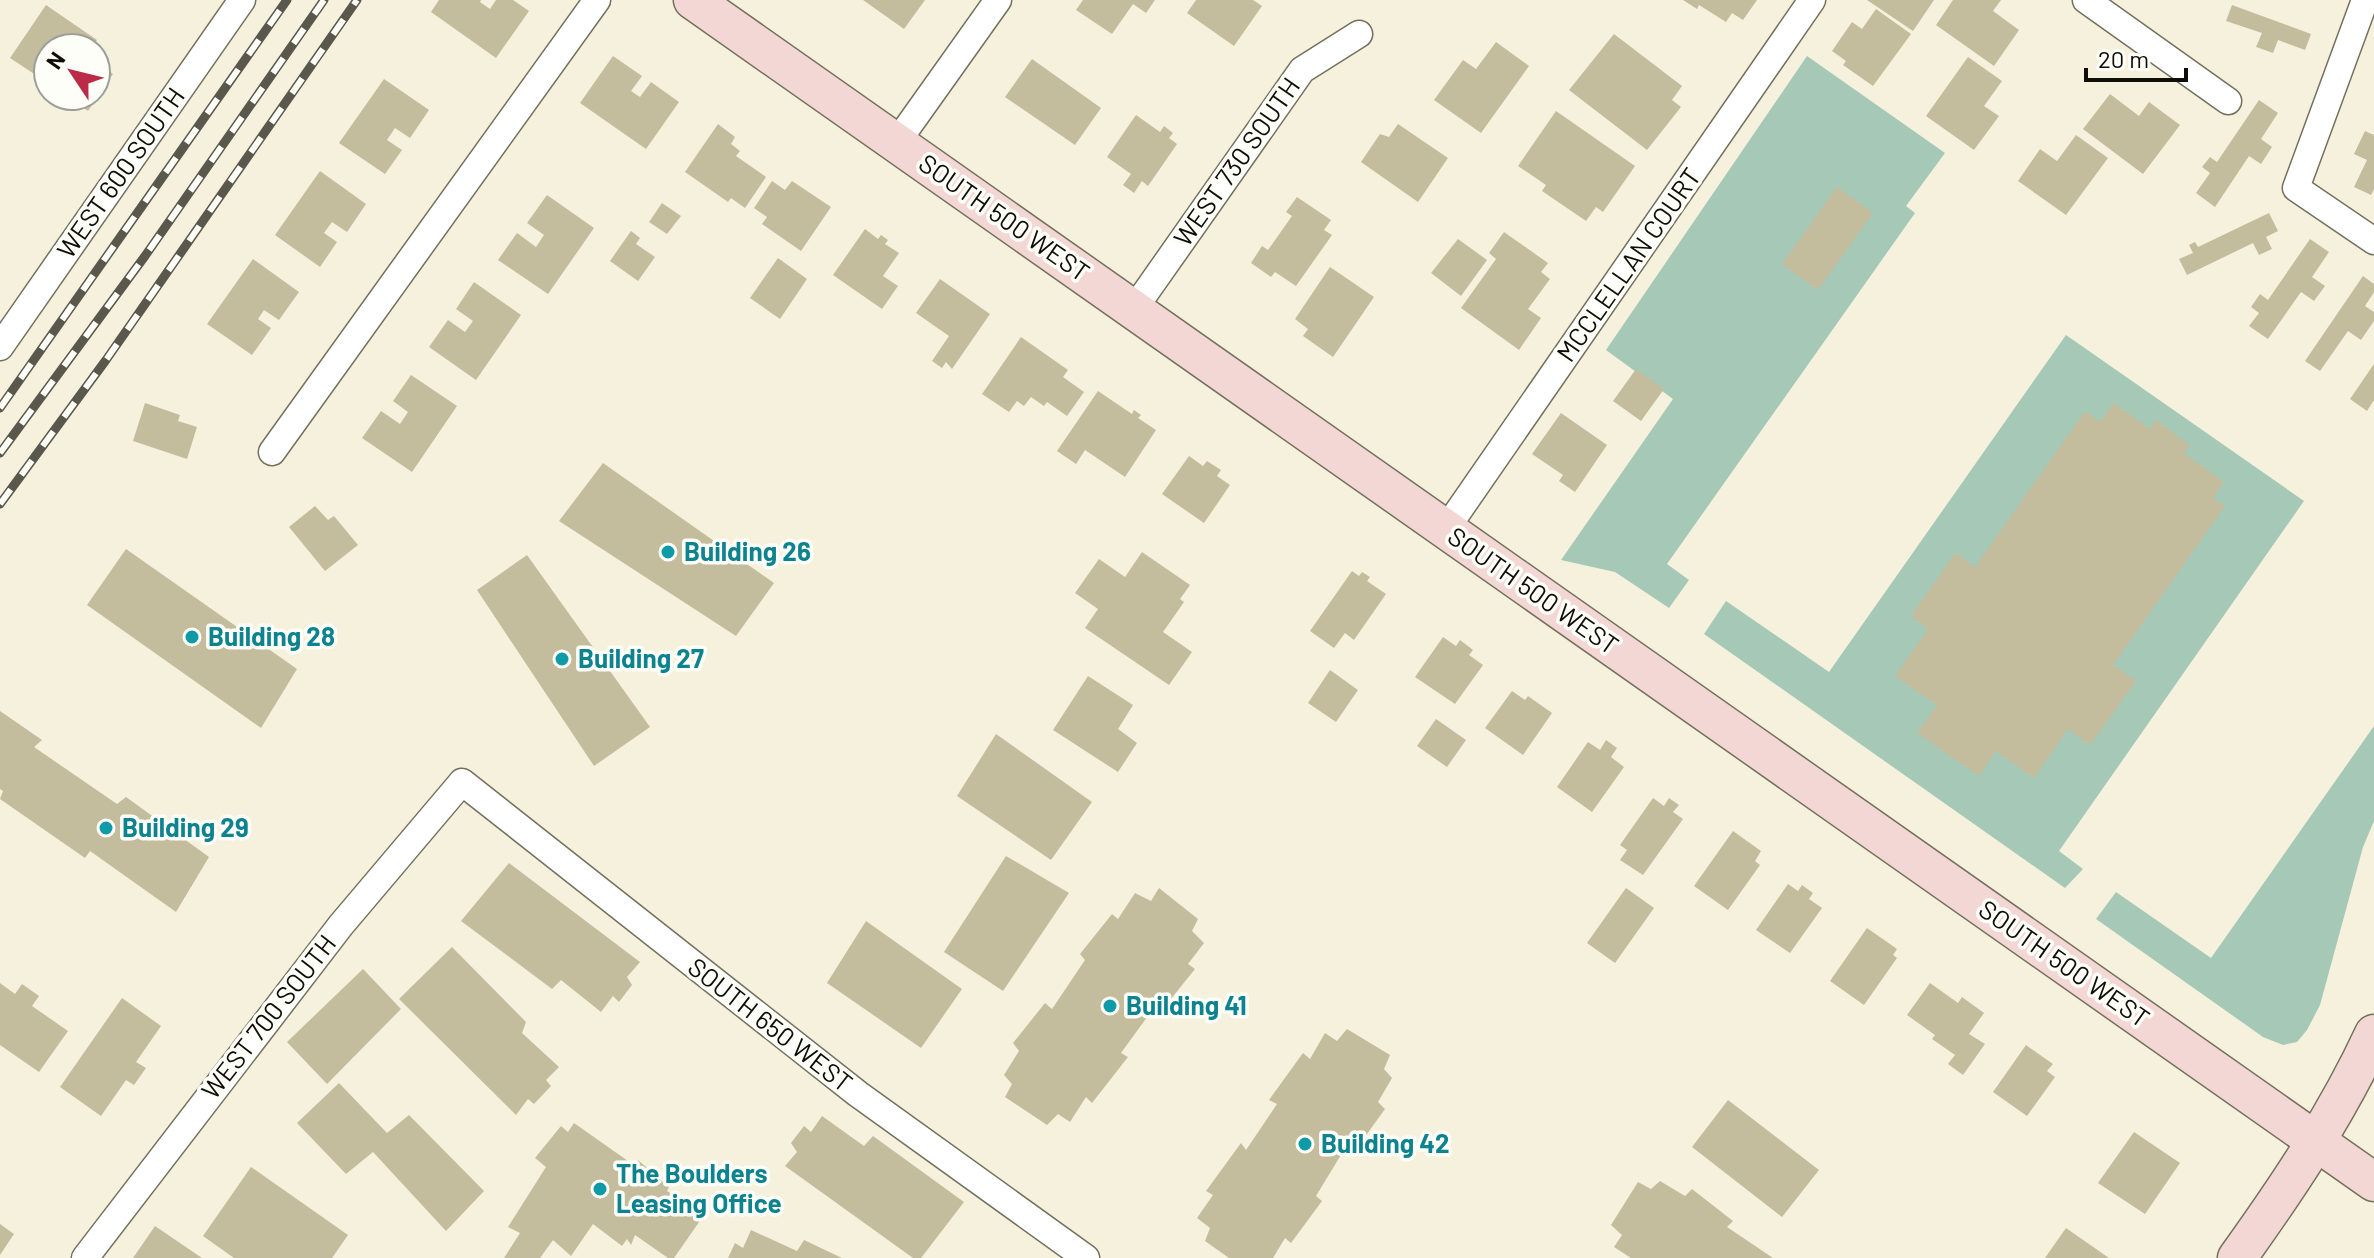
<svg xmlns="http://www.w3.org/2000/svg" width="2374" height="1258" font-family="Barlow,sans-serif">
<rect width="100%" height="100%" fill="#f5f1dc"/>
<g fill="#a6c8b7">
<polygon points="1807,56 1945,153 1906,206 1915,213 1667,564 1689,580 1669,608 1615,572 1561,560 1673,399 1606,350"/>
<polygon points="2066,335 2304,501 2059,851 2083,869 2065,888 1704,634 1726,601 1829,672"/>
<polygon points="2374,726 2374,821 2363,847 2320,1005 2307,1030 2297,1042 2283,1045 2263,1037 2096,919 2116,892 2211,958"/>
</g>
<g fill="#c4bd9d">
<polygon points="439,0 481,0 480,2 490,9 496,0 513,0 529,11 496,58 431,12"/>
<polygon points="863,0 925,0 904,29"/>
<polygon points="1083,0 1155,0 1146,13 1133,4 1112,34 1076,10"/>
<polygon points="1196,0 1253,0 1262,6 1234,46 1187,13"/>
<polygon points="1683,0 1757,0 1743,20 1732,13 1726,22 1699,5 1697,9"/>
<polygon points="1867,0 1934,0 1913,31"/>
<polygon points="1953,0 2001,0 1993,11 2019,30 1994,66 1936,25"/>
<polygon points="46,5 97,40 92,48 48,48 48,83 10,58"/>
<polygon points="2232,5 2311,34 2305,50 2278,40 2273,53 2256,47 2262,33 2226,21"/>
<polygon points="1876,9 1911,34 1873,86 1843,65 1846,61 1832,51 1852,22 1862,29"/>
<polygon points="1614,34 1682,86 1672,100 1681,107 1647,150 1569,90"/>
<polygon points="1496,42 1529,66 1481,133 1434,100 1463,60 1476,69"/>
<polygon points="613,56 642,76 631,91 640,97 651,82 679,102 646,149 580,103"/>
<polygon points="1968,57 2002,81 1984,106 1999,116 1974,150 1926,116"/>
<polygon points="1032,59 1101,108 1075,145 1005,97"/>
<polygon points="96,62 113,74 88,111 67,96 96,96"/>
<polygon points="384,79 429,110 410,138 395,128 387,140 402,150 385,174 339,143"/>
<polygon points="2110,94 2139,116 2149,102 2180,125 2143,174 2083,129"/>
<polygon points="2259,100 2278,113 2261,139 2272,147 2261,164 2249,156 2215,207 2196,193 2210,173 2202,167 2210,157 2217,162"/>
<polygon points="1556,111 1635,166 1603,212 1596,207 1586,221 1542,191 1546,185 1518,166"/>
<polygon points="1136,115 1160,132 1164,126 1173,133 1169,138 1177,144 1148,186 1142,181 1134,193 1123,185 1131,174 1107,157"/>
<polygon points="718,124 735,137 731,144 740,151 736,156 766,177 745,208 731,198 728,202 685,172"/>
<polygon points="1398,124 1448,158 1418,202 1361,162 1380,134 1389,137"/>
<polygon points="2365,131 2374,135 2374,189 2371,195 2354,187 2367,160 2354,154"/>
<polygon points="2076,135 2108,158 2066,215 2018,181 2040,149 2057,161"/>
<polygon points="320,171 366,204 347,232 332,222 324,233 337,242 320,267 275,235"/>
<polygon points="772,181 785,190 792,181 831,207 801,251 762,224 767,217 754,208"/>
<polygon points="1837,187 1873,213 1818,290 1782,264"/>
<polygon points="547,195 594,228 548,294 498,260 517,233 536,247 544,235 527,223"/>
<polygon points="1297,197 1331,220 1324,230 1332,235 1296,286 1275,272 1271,277 1251,263 1262,246 1268,250 1292,216 1286,212"/>
<polygon points="662,203 681,216 667,234 649,222"/>
<polygon points="2269,213 2278,231 2266,237 2272,249 2259,255 2253,243 2187,275 2179,259 2193,253 2189,245 2195,242 2198,247"/>
<polygon points="865,229 878,239 881,235 888,240 885,244 899,253 883,276 898,286 882,309 833,275"/>
<polygon points="631,231 640,238 636,244 655,257 638,281 610,261"/>
<polygon points="1504,232 1548,263 1541,272 1550,279 1528,309 1541,318 1519,350 1461,308 1496,259 1489,253"/>
<polygon points="1458,239 1487,260 1461,296 1431,273"/>
<polygon points="2310,239 2329,252 2312,277 2325,286 2314,301 2301,292 2268,339 2249,326 2259,313 2251,307 2260,294 2268,300"/>
<polygon points="778,258 807,279 780,319 750,298"/>
<polygon points="253,259 299,292 279,320 264,310 258,319 271,328 252,355 207,324"/>
<polygon points="1330,267 1374,297 1333,357 1303,336 1308,329 1295,319"/>
<polygon points="2363,276 2374,284 2374,292 2365,306 2374,312 2374,321 2361,340 2348,331 2320,371 2305,361"/>
<polygon points="940,279 990,314 952,369 946,362 942,368 932,361 949,336 916,313"/>
<polygon points="474,282 521,315 476,380 429,347 448,320 465,332 473,321 456,309"/>
<polygon points="1021,337 1068,370 1063,377 1084,392 1067,416 1047,402 1044,406 1031,397 1024,406 1017,401 1009,412 982,394"/>
<polygon points="2374,364 2374,400 2367,411 2350,399"/>
<polygon points="1636,369 1664,389 1641,421 1613,401"/>
<polygon points="411,375 457,406 412,472 362,438 381,411 400,424 408,412 393,401"/>
<polygon points="1098,391 1132,414 1134,410 1141,415 1138,418 1156,430 1125,477 1085,450 1076,464 1057,451"/>
<polygon points="145,403 180,415 178,421 197,427 187,459 133,441"/>
<polygon points="2114,403 2150,429 2156,420 2190,445 2184,453 2224,482 2213,498 2225,506 2113,665 2136,681 2090,745 2068,729 2034,778 1996,751 1979,776 1917,733 1937,705 1895,676 1928,629 1911,616 1955,553 1975,567 2085,411 2100,422"/>
<polygon points="1561,413 1607,445 1575,492 1559,481 1563,475 1532,454"/>
<polygon points="1189,456 1203,466 1207,461 1221,470 1217,476 1230,485 1204,523 1162,494"/>
<polygon points="603,463 774,583 736,636 559,521"/>
<polygon points="315,506 328,520 334,516 358,545 325,571 289,527"/>
<polygon points="126,549 297,669 261,728 87,605"/>
<polygon points="1142,552 1190,585 1180,599 1184,602 1163,632 1192,652 1169,685 1085,628 1098,609 1075,593 1099,559 1125,577"/>
<polygon points="527,555 650,727 594,766 477,590"/>
<polygon points="1352,571 1359,576 1362,572 1370,577 1367,581 1386,594 1354,640 1345,633 1334,648 1310,631"/>
<polygon points="1443,637 1456,646 1460,640 1473,650 1469,655 1483,665 1455,704 1415,677"/>
<polygon points="1330,670 1358,690 1336,722 1308,703"/>
<polygon points="1088,676 1133,705 1118,729 1137,743 1118,772 1053,730"/>
<polygon points="1512,691 1525,700 1528,696 1552,713 1523,755 1485,728"/>
<polygon points="0,711 42,740 34,747 117,804 126,797 209,857 176,912 90,851 85,858 0,799 3,791 0,789"/>
<polygon points="1436,719 1466,740 1447,767 1417,746"/>
<polygon points="996,734 1092,802 1051,860 957,796"/>
<polygon points="1606,740 1617,748 1611,757 1624,767 1592,812 1557,787 1588,742 1600,750"/>
<polygon points="1653,798 1664,806 1669,798 1679,805 1673,812 1683,819 1643,875 1620,860 1627,850 1620,845"/>
<polygon points="1733,831 1761,851 1755,861 1760,865 1728,910 1694,886"/>
<polygon points="1006,856 1069,893 1003,991 944,952"/>
<polygon points="509,863 640,962 627,977 632,985 619,1002 613,996 601,1012 561,980 552,989 461,921"/>
<polygon points="1788,884 1798,891 1802,885 1813,893 1809,899 1822,908 1790,953 1756,930"/>
<polygon points="1159,888 1198,919 1192,931 1204,943 1188,964 1195,969 1158,1015 1153,1009 1121,1053 1128,1057 1092,1103 1086,1097 1070,1122 1058,1114 1047,1125 1005,1097 1012,1084 1004,1075 1019,1051 1013,1043 1045,1003 1052,1009 1085,960 1080,954 1112,914 1118,919 1135,893 1151,901"/>
<polygon points="1626,888 1654,908 1615,963 1587,943"/>
<polygon points="866,921 962,989 921,1048 827,983"/>
<polygon points="1867,928 1897,949 1893,955 1897,958 1864,1005 1830,981"/>
<polygon points="452,947 526,1022 522,1033 559,1067 546,1080 551,1086 534,1104 528,1099 516,1115 399,999"/>
<polygon points="363,969 401,1009 327,1084 287,1042"/>
<polygon points="0,983 15,994 22,984 39,996 32,1006 68,1031 39,1072 0,1045"/>
<polygon points="1930,983 1958,1003 1962,997 1984,1013 1969,1034 1985,1044 1963,1075 1948,1064 1955,1055 1932,1039 1935,1035 1907,1015"/>
<polygon points="122,998 161,1026 136,1062 146,1068 134,1085 126,1080 101,1116 60,1087"/>
<polygon points="1347,1029 1390,1055 1384,1069 1392,1078 1378,1102 1385,1109 1354,1152 1347,1145 1316,1196 1322,1201 1291,1243 1285,1238 1273,1258 1229,1258 1205,1241 1210,1228 1197,1218 1213,1195 1206,1191 1241,1143 1246,1150 1277,1104 1269,1100 1303,1053 1310,1059 1325,1033 1337,1041"/>
<polygon points="2026,1045 2053,1064 2047,1071 2055,1077 2027,1116 1993,1092"/>
<polygon points="339,1083 387,1133 409,1115 484,1191 446,1231 373,1152 346,1174 297,1123"/>
<polygon points="1728,1100 1819,1170 1782,1217 1692,1147"/>
<polygon points="822,1116 864,1146 873,1136 964,1202 921,1258 913,1258 785,1166 797,1152 791,1143 804,1126 811,1132"/>
<polygon points="574,1123 628,1161 621,1169 629,1174 638,1160 669,1187 667,1191 704,1215 674,1258 668,1258 635,1235 631,1245 627,1239 622,1246 593,1224 571,1256 553,1240 540,1258 504,1258 520,1233 508,1227 546,1167 535,1158 561,1126 568,1132"/>
<polygon points="2134,1132 2180,1163 2145,1214 2098,1183"/>
<polygon points="251,1167 348,1235 332,1258 234,1258 203,1236"/>
<polygon points="1660,1181 1685,1196 1692,1189 1733,1221 1727,1227 1773,1258 1631,1258 1614,1247 1622,1235 1611,1225 1638,1182 1651,1189"/>
<polygon points="0,1224 14,1234 0,1255"/>
<polygon points="155,1226 202,1258 133,1258"/>
<polygon points="2066,1228 2109,1258 2045,1258"/>
<polygon points="751,1230 797,1251 804,1240 842,1258 728,1258 735,1243 743,1248"/>
</g>
<g fill="none" stroke-linecap="round" stroke-linejoin="round">
<defs>
<g id="street">
<polyline points="2086,0 2228,101"/>
<polyline points="2365,0 2296,188 2374,241"/>
<polyline points="897,142 998,0"/>
<polyline points="1134,309 1302,70 1359,34"/>
<polyline points="0,347 242,0"/>
<polyline points="272,452 597,0"/>
<polyline points="1446,529 1812,0"/>
<polyline points="85,1258 341,925 462,782 858,1094 1086,1258"/>
</g>
<g id="secondary">
<polyline points="693,0 2374,1182"/>
<path d="M2237 1258C2288 1187 2337 1114 2374 1034"/>
</g>
</defs>
<use href="#street" stroke="#73705d" stroke-width="29"/>
<use href="#secondary" stroke="#73705d" stroke-width="41"/>
<use href="#street" stroke="#fff" stroke-width="26"/>
<use href="#secondary" stroke="#f2d7d4" stroke-width="38"/>
<defs>
<g id="rail">
<polyline points="0,408 287,0"/>
<polyline points="0,453 145,256 324,0"/>
<polyline points="0,504 106,360 357,0"/>
</g>
</defs>
<use href="#rail" stroke="#5a584d" stroke-width="9"/>
<use href="#rail" stroke="#fefef9" stroke-width="6" stroke-dasharray="18" stroke-linecap="butt"/>
</g>
<g fill="#0f9aa8" stroke="#fefef9" stroke-width="3">
<circle cx="668" cy="552" r="8"/>
<circle cx="192" cy="637" r="8"/>
<circle cx="562" cy="659" r="8"/>
<circle cx="106" cy="828" r="8"/>
<circle cx="1110" cy="1006" r="8"/>
<circle cx="1305" cy="1144" r="8"/>
<circle cx="600" cy="1189" r="8"/>
</g>
<g text-anchor="middle" stroke-width="7" stroke-linejoin="round" paint-order="stroke">
<g font-size="26" fill="#0e0d07" stroke="#fefef9">
<text transform="translate(1237 162) rotate(-55)" y="9">WEST 730 SOUTH</text>
<text transform="translate(121 173) rotate(-55)" y="9">WEST 600 SOUTH</text>
<text transform="translate(1004 218) rotate(35)" y="9">SOUTH 500 WEST</text>
<text transform="translate(1629 265) rotate(-55)" y="9">MCCLELLAN COURT</text>
<text transform="translate(1533 591) rotate(35)" y="9">SOUTH 500 WEST</text>
<text transform="translate(2064 964) rotate(35)" y="9">SOUTH 500 WEST</text>
<text transform="translate(269 1017) rotate(-52)" y="9">WEST 700 SOUTH</text>
<text transform="translate(770 1025) rotate(38)" y="9">SOUTH 650 WEST</text>
</g>
<g font-size="26" font-weight="bold" fill="#0d838f" stroke="#fefef9" text-anchor="start">
<text x="684" y="561">Building 26</text>
<text x="208" y="646">Building 28</text>
<text x="578" y="668">Building 27</text>
<text x="122" y="837">Building 29</text>
<text x="1126" y="1015">Building 41</text>
<text x="1321" y="1153">Building 42</text>
<text x="616" y="1183">The Boulders<tspan x="616" dy="30">Leasing Office</tspan></text>
</g>
</g>
<g transform="translate(72 72) rotate(305)"><circle r="38" fill="#fefef9" stroke="#9e9e98" stroke-width="2"/>
<path d="M0-6L14 30L0 20L-14 30Z" fill="#bb2a47"/>
<text y="-12" font-size="22" font-weight="bold" text-anchor="middle" fill="#0e0d07">N</text>
</g>
<path d="M2086 68v12h100v-12" fill="none" stroke="#0e0d07" stroke-width="4"/>
<text x="2098" y="68" font-size="24" fill="#0e0d07" stroke="#fefef9" stroke-width="6" paint-order="stroke">20 m</text>
</svg>
